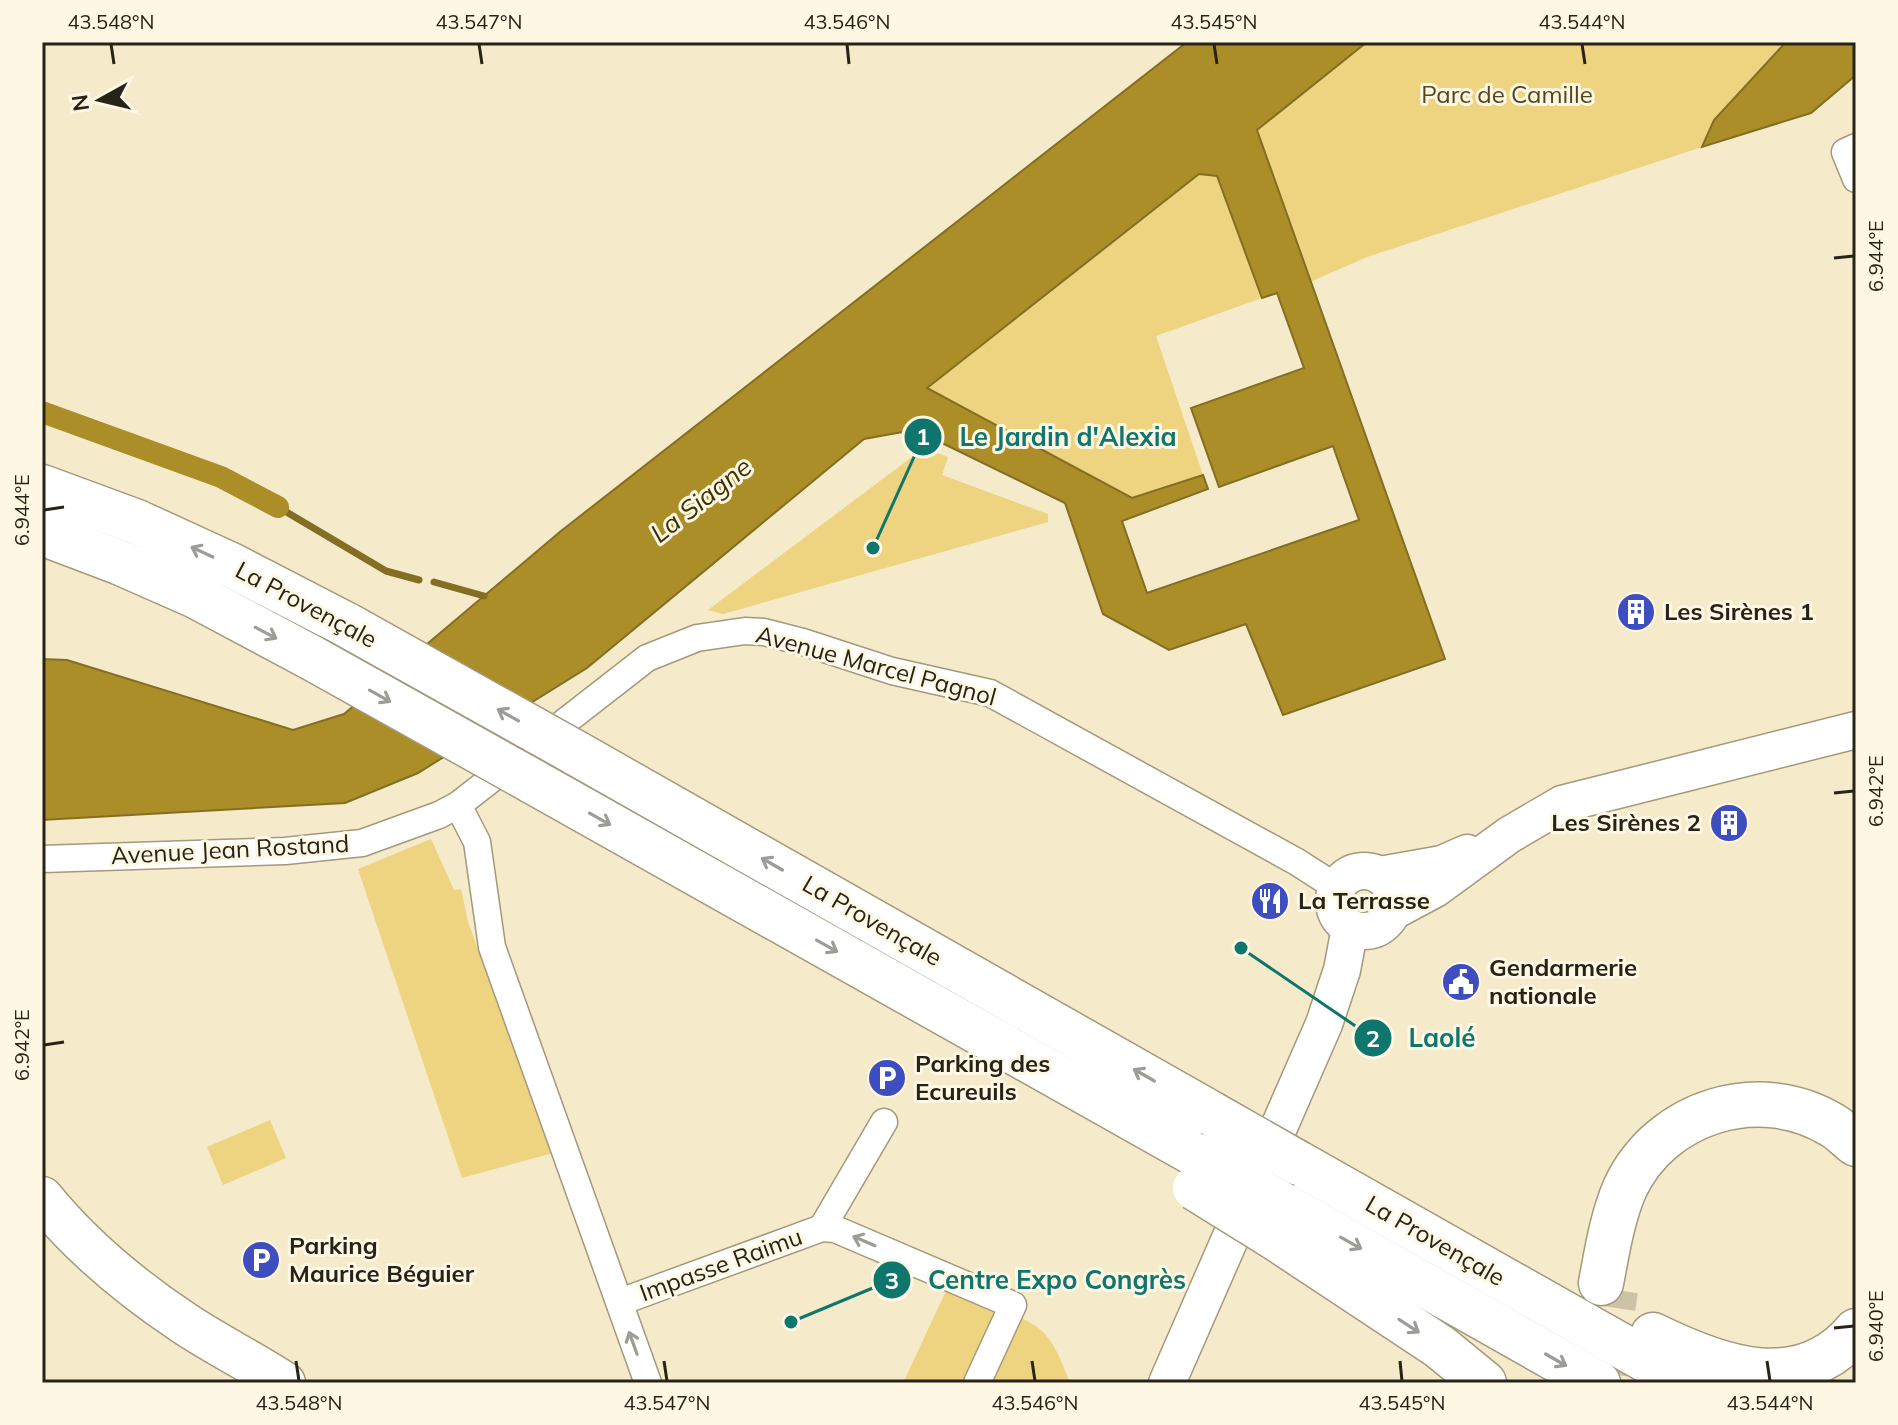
<svg xmlns="http://www.w3.org/2000/svg" width="1898" height="1425" font-family="Mulish,sans-serif">
<rect width="100%" height="100%" fill="#f5eaca"/>
<g fill="#eed380">
<polygon points="1367,42 1786,42 1714,120 1702,147 1367,257 1310,282 1257,129"/>
<polygon points="1199,174 1216,176 1262,298 1156,336 1203,475 1132,499 926,388"/>
<polygon points="924,448 948,457 942,475 1048,514 1048,522 723,614 708,610"/>
<polygon points="431,839 454,890 461,889 468,922 553,1153 462,1178 358,869"/>
<polygon points="270,1120 286,1158 223,1185 207,1147"/>
<path d="M946 1291C973 1301 1024 1313 1044 1333 1057 1347 1063 1366 1070 1383H903Z"/>
</g>
<g fill="#ab8e28" stroke="#836e23" stroke-width="2" fill-rule="evenodd">
<path d="M1187 42H1367L1257 130 1445 659 1283 715 1246 624 1169 650 1103 614 1065 503 942 443 908 431 864 439 587 668 418 773 345 803 42 820V659L67 660 293 730 344 714 561 531ZM1199 174 1217 176 1262 298 1277 293 1304 368 1191 408 1219 487 1333 446 1359 520 1147 593 1122 521 1208 489 1203 475 1132 498 927 388Z"/>
<polygon points="1786,42 1856,42 1856,75 1811,113 1702,147 1714,120"/>
</g>
<g fill="none" stroke-linecap="round" stroke-linejoin="round">
<g stroke="#836e23" stroke-width="7">
<polyline points="278,507 386,571 419,580"/>
<polyline points="434,582 484,596"/>
</g>
<polyline stroke="#ab8e28" stroke-width="22" points="42,412 221,477 278,507"/>
<polyline stroke="#ccc2a6" stroke-width="44" stroke-dasharray="44 22" stroke-linecap="butt" points="1604,1373 1616,1290"/>
<defs>
<g id="street">
<polyline points="1856,147 1845,152 1856,179"/>
<polyline points="458,805 477,842 492,947 648,1383"/>
<polyline points="42,859 285,851 362,843 439,815 458,805 647,658 697,638 745,631 764,632 803,642 892,671 990,693 1297,862 1336,887"/>
<polyline points="822,1228 884,1122"/>
<polyline points="620,1302 822,1228 835,1229 1013,1305 977,1383"/>
</g>
<g id="secondary">
<circle cx="1364" cy="901" r="30"/>
<polyline points="1380,875 1442,864 1467,853"/>
<polyline points="1392,912 1435,889 1509,835 1562,804 1856,730"/>
<polyline points="1167,1383 1324,1024 1342,970 1350,928"/>
</g>
<path id="primary" d="M42 1198C81 1246 133 1289 184 1323 217 1345 252 1362 284 1383"/>
<g id="highway">
<polyline points="42,487 137,522 231,565 347,625"/>
<polyline points="42,533 121,563 196,596 312,658"/>
<polyline points="576,753 1212,1114"/>
<polyline points="532,781 1199,1156"/>
<polyline points="1298,1163 1687,1383"/>
<polyline points="1283,1205 1598,1383"/>
<polyline points="1274,1237 1440,1347 1484,1383"/>
<path d="M1601 1283C1607 1252 1612 1218 1625 1188 1661 1111 1759 1081 1832 1125 1841 1130 1848 1138 1856 1144"/>
<path d="M1653 1335C1718 1367 1800 1398 1856 1331"/>
</g>
</defs>
<use href="#street" stroke="#a3997b" stroke-width="29"/>
<use href="#secondary" stroke="#a3997b" stroke-width="39"/>
<use href="#primary" stroke="#a3997b" stroke-width="45"/>
<use href="#highway" stroke="#a3997b" stroke-width="47"/>
<use href="#street" stroke="#fff" stroke-width="26"/>
<use href="#secondary" stroke="#fff" stroke-width="36"/>
<use href="#primary" stroke="#fff" stroke-width="42"/>
<use href="#highway" stroke="#fff" stroke-width="44"/>
<defs>
<g id="highway-bridge">
<polyline points="347,625 576,753"/>
<polyline points="312,658 532,781"/>
<polyline points="1212,1114 1298,1163"/>
<polyline points="1199,1156 1283,1205"/>
<polyline points="1195,1188 1274,1237"/>
</g>
</defs>
<use href="#highway-bridge" stroke="#a3997b" stroke-width="47" stroke-linecap="butt"/>
<use href="#highway-bridge" stroke="#fff" stroke-width="44"/>
</g>
<defs><path id="oneway-shaft" d="M-6 0H5M1.5-3L5.5 0L1.5 3" fill="none" stroke-width="1.6" stroke-linecap="round" stroke-linejoin="round" transform="scale(2)"/></defs>
<g stroke="#9e9c97">
<use href="#oneway-shaft" transform="translate(202 552) rotate(-155)"/>
<use href="#oneway-shaft" transform="translate(266 633) rotate(28)"/>
<use href="#oneway-shaft" transform="translate(380 696) rotate(29)"/>
<use href="#oneway-shaft" transform="translate(508 715) rotate(-151)"/>
<use href="#oneway-shaft" transform="translate(600 819) rotate(29)"/>
<use href="#oneway-shaft" transform="translate(772 864) rotate(-150)"/>
<use href="#oneway-shaft" transform="translate(827 946) rotate(29)"/>
<use href="#oneway-shaft" transform="translate(1144 1075) rotate(-150)"/>
<use href="#oneway-shaft" transform="translate(864 1241) rotate(-157)"/>
<use href="#oneway-shaft" transform="translate(1351 1243) rotate(29)"/>
<use href="#oneway-shaft" transform="translate(1409 1326) rotate(33)"/>
<use href="#oneway-shaft" transform="translate(633 1343) rotate(-110)"/>
<use href="#oneway-shaft" transform="translate(1556 1360) rotate(30)"/>
</g>
<path fill="none" stroke="#272317" stroke-width="3" d="M111 44 114 64M479 44 482 64M847 44 849 64M1214 44 1217 64M1582 44 1585 64M1834 258 1854 256M44 510 64 507M1834 793 1854 791M44 1045 64 1042M1834 1328 1854 1326M296 1361 299 1381M664 1361 667 1381M1032 1361 1035 1381M1400 1361 1402 1381M1767 1361 1770 1381"/>
<defs>
<symbol id="building-disc" viewBox="-11 -11 22 22"><circle r="9.5" fill="#3e4dc0" stroke="#fef7e4"/><path d="M-4-6H4V6H1V3H-1V6H-4ZM-2.5-4.3h1.7v1.8h-1.7ZM.8-4.3h1.7v1.8H.8ZM-2.5-1h1.7V.8h-1.7ZM.8-1h1.7V.8H.8Z" fill="#fff"/></symbol>
<symbol id="restaurant-disc" viewBox="-11 -11 22 22"><circle r="9.5" fill="#3e4dc0" stroke="#fef7e4"/><path d="M-5-6h1v4h1v-4h1v4h1v-4h1v5L-1.5 .5V6h-2V.5L-5-1ZM5-6V6H3V1.5H1.5Q1.5-4 5-6Z" fill="#fff"/></symbol>
<symbol id="civic-disc" viewBox="-11 -11 22 22"><circle r="9.5" fill="#3e4dc0" stroke="#fef7e4"/><path d="M-.6-6.5H3V-4.5H.6V-3L4-1V1h2V6H-6V1h2V-1L-.6-3ZM-1.2 2.5V6h2.4V2.5Z" fill="#fff"/></symbol>
<symbol id="parking-disc" viewBox="-11 -11 22 22"><circle r="9.5" fill="#3e4dc0" stroke="#fef7e4"/><path d="M-3.5-5.5H1a3.5 3.5 0 0 1 0 7H-1V5.5H-3.5ZM-1-3.4V-.6H.8a1.4 1.4 0 0 0 0-2.8Z" fill="#fff"/></symbol>
</defs>
<g fill-rule="evenodd">
<use href="#building-disc" x="1614" y="590" width="44" height="44"/>
<use href="#building-disc" x="1707" y="801" width="44" height="44"/>
<use href="#restaurant-disc" x="1248" y="879" width="44" height="44"/>
<use href="#civic-disc" x="1439" y="960" width="44" height="44"/>
<use href="#parking-disc" x="865" y="1056" width="44" height="44"/>
<use href="#parking-disc" x="239" y="1238" width="44" height="44"/>
</g>
<g text-anchor="middle" stroke-width="6" stroke-linejoin="round" paint-order="stroke">
<g font-size="24" fill="#53461e" stroke="#fef7e4">
<text x="1507" y="103">Parc de Camille</text>
</g>
<g font-size="24" fill="#272317" stroke="#fef7e4">
<text transform="translate(306 605) rotate(28)" y="8">La Provençale</text>
<text transform="translate(876 666) rotate(15)" y="8">Avenue Marcel Pagnol</text>
<text transform="translate(230 850) rotate(-3)" y="8">Avenue Jean Rostand</text>
<text transform="translate(872 921) rotate(30)" y="8">La Provençale</text>
<text transform="translate(1435 1241) rotate(30)" y="8">La Provençale</text>
<text transform="translate(721 1265) rotate(-20)" y="8">Impasse Raimu</text>
</g>
<g font-size="24" font-weight="bold" fill="#272317" stroke="#fef7e4" text-anchor="start">
<text x="1664" y="620">Les Sirènes 1</text>
<text x="1701" y="831" text-anchor="end">Les Sirènes 2</text>
<text x="1298" y="909">La Terrasse</text>
<text x="1489" y="976">Gendarmerie<tspan x="1489" dy="28">nationale</tspan></text>
<text x="915" y="1072">Parking des<tspan x="915" dy="28">Ecureuils</tspan></text>
<text x="289" y="1254">Parking<tspan x="289" dy="28">Maurice Béguier</tspan></text>
</g>
<g font-size="26" font-style="italic" fill="#3c3005" stroke="#fef7e4">
<text transform="translate(701 500) rotate(-38)" y="9">La Siagne</text>
</g>
</g>
<path fill="none" stroke="#0f766e" stroke-width="3" d="M873 548L923 437M1241 948L1373 1038M791 1322L892 1280"/>
<g fill="#0f766e" stroke="#fef7e4" stroke-width="3">
<circle cx="873" cy="548" r="8"/>
<circle cx="1241" cy="948" r="8"/>
<circle cx="791" cy="1322" r="8"/>
<circle cx="923" cy="437" r="20"/>
<circle cx="1373" cy="1038" r="20"/>
<circle cx="892" cy="1280" r="20"/>
</g>
<g font-size="24" text-anchor="middle" font-weight="bold" fill="#fff">
<text x="923" y="445">1</text>
<text x="1373" y="1047">2</text>
<text x="892" y="1289">3</text>
</g>
<g font-size="26" text-anchor="middle" font-weight="bold" fill="#0f766e" stroke="#fef7e4" stroke-width="6" stroke-linejoin="round" paint-order="stroke">
<text x="1068" y="446">Le Jardin d'Alexia</text>
<text x="1442" y="1047">Laolé</text>
<text x="1057" y="1289">Centre Expo Congrès</text>
</g>
<rect width="1898" height="1425" fill="none" stroke="#fef7e4" stroke-width="88"/>
<g transform="translate(100 100) rotate(262)" stroke="#fef7e4" stroke-width="6" paint-order="stroke">
<path d="M0-6L14 30L0 20L-14 30Z" fill="#272317"/>
<text y="-12" font-size="22" font-weight="bold" text-anchor="middle" fill="#272317">N</text>
</g>
<rect x="44" y="44" width="1810" height="1337" fill="none" stroke="#272317" stroke-width="3"/>
<g font-size="20" text-anchor="middle" fill="#272317">
<text x="111" y="29">43.548°N</text>
<text x="479" y="29">43.547°N</text>
<text x="847" y="29">43.546°N</text>
<text x="1214" y="29">43.545°N</text>
<text x="1582" y="29">43.544°N</text>
<text transform="translate(1876 256) rotate(-90)" y="7">6.944°E</text>
<text transform="translate(22 510) rotate(-90)" y="7">6.944°E</text>
<text transform="translate(1876 791) rotate(-90)" y="7">6.942°E</text>
<text transform="translate(22 1045) rotate(-90)" y="7">6.942°E</text>
<text transform="translate(1876 1326) rotate(-90)" y="7">6.940°E</text>
<text x="299" y="1410">43.548°N</text>
<text x="667" y="1410">43.547°N</text>
<text x="1035" y="1410">43.546°N</text>
<text x="1402" y="1410">43.545°N</text>
<text x="1770" y="1410">43.544°N</text>
</g>
</svg>
